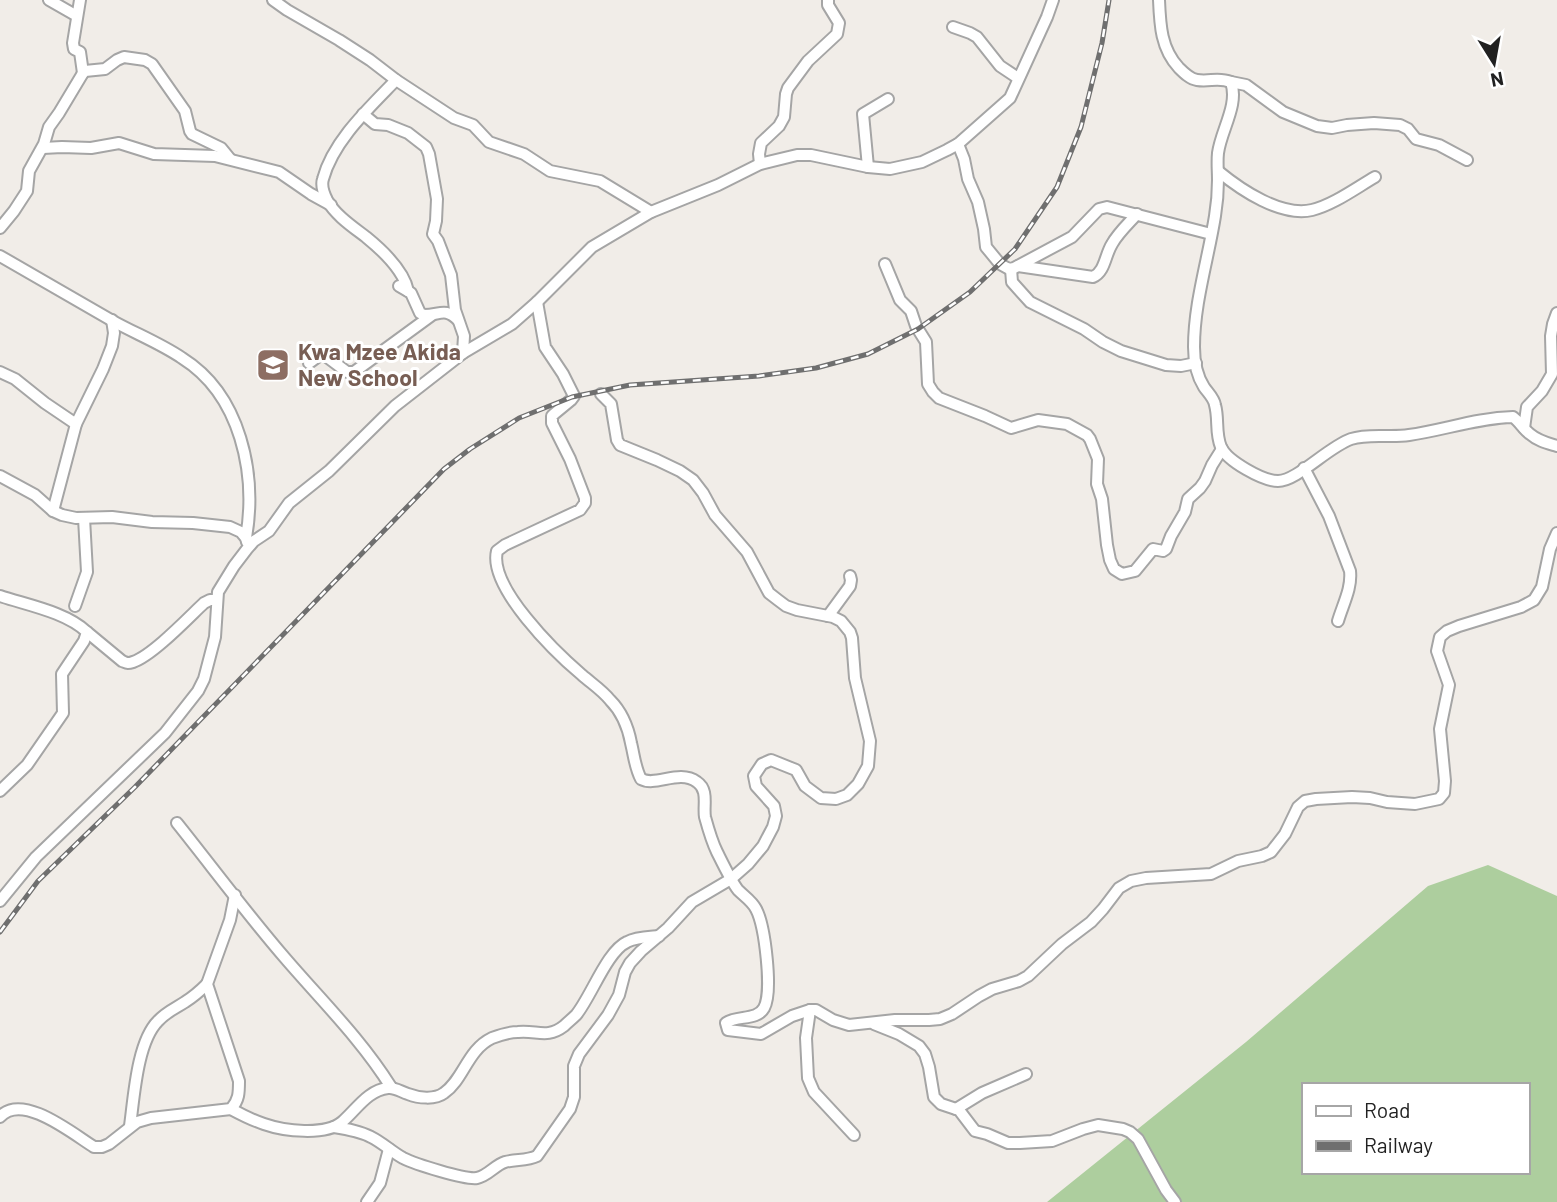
<svg xmlns="http://www.w3.org/2000/svg" width="1557" height="1202" font-family="Barlow,sans-serif">
<rect width="100%" height="100%" fill="#f1ede8"/>
<path fill="#adce9e" fill-rule="evenodd" d="M1488 865 1557 896V1202H1047L1246 1042 1428 886ZM1303 1085H1527V1172H1303Z"/>
<g fill="none" stroke-linecap="round" stroke-linejoin="round">
<defs>
<g id="minor">
<polyline points="49,0 77,16"/>
<polyline points="80,0 73,43 74,49 80,52 83,73"/>
<polyline points="273,0 287,10 339,40 370,60 396,80 454,118 473,125 489,142 524,154 550,171 600,181 651,212"/>
<path d="M1159 0C1160 25 1161 49 1179 68 1184 73 1190 79 1197 80 1210 82 1218 77 1231 82 1239 105 1221 130 1218 153 1217 162 1218 171 1218 180 1218 192 1217 204 1215 216 1208 260 1194 303 1194 347 1194 360 1197 376 1204 387 1208 393 1214 398 1215 405 1219 419 1215 433 1221 447 1227 461 1263 481 1278 481 1297 481 1328 447 1351 439 1369 433 1390 438 1409 435 1444 430 1477 418 1513 417 1520 422 1523 429 1530 434 1538 441 1547 443 1557 446"/>
<polyline points="953,27 970,33 977,37 1000,66 1018,78"/>
<path d="M396 80C369 108 333 141 323 179 321 185 324 194 327 200 335 215 353 227 366 237 382 250 404 271 408 291"/>
<polyline points="1231,82 1246,85 1283,112 1317,126 1332,128 1347,125 1374,123 1400,125 1408,129 1416,139 1439,145 1467,160"/>
<polyline points="363,114 375,124 388,125 408,133 426,147 429,154 437,199 436,221 433,234 438,241 451,275 455,310 464,336 463,353"/>
<polyline points="958,144 964,159 968,179 978,202 984,229 986,247 1000,264 1009,269 1014,268 1072,237 1099,209 1107,207 1211,234"/>
<polyline points="43,148 62,147 91,148 119,143 154,154 215,156 279,172 311,194 331,205"/>
<polyline points="760,164 759,154 761,143 779,126 784,117 786,94 788,88 808,61 837,34 839,23 828,5 828,0"/>
<polyline points="868,167 863,114 888,99"/>
<path d="M1218 171C1241 190 1281 217 1312 210 1333 205 1356 188 1375 177"/>
<polyline points="0,228 14,211 27,191 29,171 44,144 49,127 59,113 83,73 85,71 105,69 117,60 124,57 145,60 152,64 185,111 190,131 192,134 221,148 230,159"/>
<path d="M0 256C37 277 74 299 111 320 134 333 160 343 182 358 241 395 257 474 246 538"/>
<polyline points="885,264 900,300 911,311 916,326 926,342 928,384 933,392 939,398 985,416 1011,428 1038,420 1067,424 1087,435 1090,439 1098,459 1097,484 1102,499 1107,545 1110,560 1114,569 1122,574 1135,571 1153,549 1163,551 1166,549 1171,536 1185,512 1188,499 1200,488 1205,481 1212,465 1222,449"/>
<path d="M1018 266 1093 277C1105 272 1105 255 1112 244 1118 233 1129 223 1137 214"/>
<polyline points="1011,269 1012,282 1030,302 1084,329 1103,342 1121,351 1166,365 1181,366 1196,363"/>
<path d="M399 286 411 293 420 313 424 315C440 315 445 307 458 320"/>
<path d="M537 302 545 347 563 374 574 396 571 400 554 414 552 416V423L570 459 585 498V503L580 510 505 545 497 551C488 587 556 653 582 675 591 683 602 690 610 700 621 711 628 727 631 743 634 755 635 768 641 779 656 787 679 769 697 782 709 790 703 806 705 817 708 828 712 842 717 852 722 862 731 881 738 890 744 896 752 901 756 909 765 926 773 992 764 1008 757 1021 737 1015 726 1023L728 1030 761 1034 792 1016 810 1010H816L833 1020 849 1025 895 1020H929L940 1019 952 1014 979 996 992 989 1019 981 1028 976 1062 944 1091 922 1103 909 1119 888 1131 881 1146 878 1211 874 1238 861 1262 856 1271 852 1285 834 1298 807 1305 801 1316 799 1352 797 1370 798 1387 802 1415 804 1439 799 1444 793 1445 781 1440 729 1449 685 1437 651 1440 637 1447 631 1459 626 1521 607 1534 600 1542 587 1550 549 1557 533"/>
<polyline points="309,363 320,355 323,354 347,372 354,372 432,315"/>
<polyline points="0,372 15,379 45,403 76,424"/>
<polyline points="1524,428 1527,407 1542,391 1552,374 1551,336 1553,324 1557,313"/>
<path d="M1304 468 1329 516 1350 571C1352 588 1343 604 1338 621"/>
<polyline points="0,476 35,495 53,511 62,515 76,518 112,517 152,522 193,523 230,527 241,532 246,538 247,542"/>
<polyline points="53,511 76,424 103,369 112,346 114,333 112,320"/>
<path d="M0 596C27 605 66 612 87 632L84 641 62 674 63 713 27 765 0 791"/>
<polyline points="75,606 87,572 84,518"/>
<polyline points="828,616 850,586 851,580 850,576"/>
<path d="M87 632 122 661C127 663 127 664 133 662 153 655 188 618 204 603L210 600H217"/>
<path d="M177 823C213 868 247 914 285 958 321 1000 361 1039 391 1087"/>
<polyline points="0,901 36,857 165,733 198,691 204,679 215,637 218,592 234,566 247,549 254,541 269,531 289,503 329,471 395,406 463,353 512,324 537,302 592,247 651,212 718,185 760,164 797,155 811,155 868,167 890,169 922,162 947,150 958,144 1010,98 1047,17 1053,0"/>
<polyline points="810,1010 806,1038 808,1078 814,1092 854,1135"/>
<polyline points="874,1024 899,1034 919,1046 925,1054 929,1067 934,1097 941,1104 959,1110 975,1131 987,1134 1008,1143 1020,1143 1052,1141 1083,1129 1098,1125 1123,1129 1130,1132 1138,1139 1166,1190 1175,1202"/>
<path d="M231 1109C242 1115 252 1120 264 1124 284 1131 325 1136 342 1122 356 1110 368 1090 388 1088 395 1087 401 1092 408 1094 418 1098 435 1100 444 1093 464 1079 467 1050 492 1038 500 1035 510 1032 518 1032 537 1030 547 1039 564 1026 568 1022 572 1019 576 1015 591 997 607 951 627 942 636 937 649 937 659 936"/>
<polyline points="956,1109 982,1093 1026,1074"/>
<path d="M0 1117C22 1092 73 1134 94 1147H102L109 1144 137 1122 151 1118 231 1109C239 1100 239 1093 239 1081L207 984 230 920 235 895"/>
<path d="M130 1126C134 1097 137 1042 158 1021 166 1012 176 1008 185 1002 193 997 200 991 207 984"/>
<path d="M334 1127C347 1129 360 1131 371 1137 383 1143 392 1152 403 1158 415 1164 465 1180 477 1178 488 1176 495 1165 505 1162 516 1159 527 1161 537 1156L570 1109 574 1097V1066L579 1054 608 1015 619 995 625 972 630 963 641 951 668 928 692 902 731 879 748 864 763 846 773 827 776 816 774 806 756 786 754 776 762 764 771 760 796 770 805 786 821 798 836 799 847 795 858 784 868 766 870 741 855 678 852 638 850 632 841 621 833 617 797 610 786 606 778 600 769 593 747 552 715 515 703 493 693 480 680 471 657 460 620 445 617 440 611 404 601 394"/>
<polyline points="367,1202 380,1183 389,1149"/>
</g>
</defs>
<use href="#minor" stroke="#a5a5a5" stroke-width="14"/>
<use href="#minor" stroke="#fff" stroke-width="10"/>
<defs>
<polyline id="rail" points="0,932 38,881 135,787 444,469 470,449 519,418 572,397 630,385 759,376 816,368 868,354 918,329 970,292 1015,249 1057,187 1081,127 1102,43 1109,0"/>
</defs>
<use href="#rail" stroke="#6f6f6f" stroke-width="5"/>
<use href="#rail" stroke="#fff" stroke-width="2.5" stroke-dasharray="8" stroke-linecap="butt"/>
</g>
<defs>
<symbol id="school-square" viewBox="-11 -11 22 22"><rect x="-9" y="-9" width="18" height="18" rx="4" fill="#8d6e63" stroke="#fff"/><path d="M0-5L7-2L0 1L-7-2ZM-4 1L0 2.5L4 1V4Q0 6-4 4Z" fill="#fff"/></symbol>
</defs>
<g fill-rule="evenodd">
<use href="#school-square" x="254" y="346" width="38" height="38"/>
</g>
<g text-anchor="middle" stroke-width="6" stroke-linejoin="round" paint-order="stroke">
<g font-size="23" font-weight="bold" fill="#785e54" stroke="#fff" text-anchor="start">
<text x="298" y="360">Kwa Mzee Akida<tspan x="298" dy="26">New School</tspan></text>
</g>
</g>
<rect x="1302" y="1083" width="228" height="91" fill="#ffffff" stroke="#a6a6a6" stroke-width="2"/>
<rect x="1316" y="1106" width="35" height="10" fill="#ffffff" stroke="#a6a6a6" stroke-width="2"/>
<text x="1364" y="1118" font-size="21" fill="#212121">Road</text>
<rect x="1316" y="1141" width="35" height="10" fill="#6f6f6f" stroke="#a6a6a6" stroke-width="2"/>
<text x="1364" y="1153" font-size="21" fill="#212121">Railway</text>
<g transform="translate(1494 63) rotate(169)" stroke="#ffffff" stroke-width="5" paint-order="stroke">
<path d="M0-5L12 26L0 18L-12 26Z" fill="#212121"/>
<text y="-10" font-size="19" font-weight="bold" text-anchor="middle" fill="#212121">N</text>
</g>
</svg>
